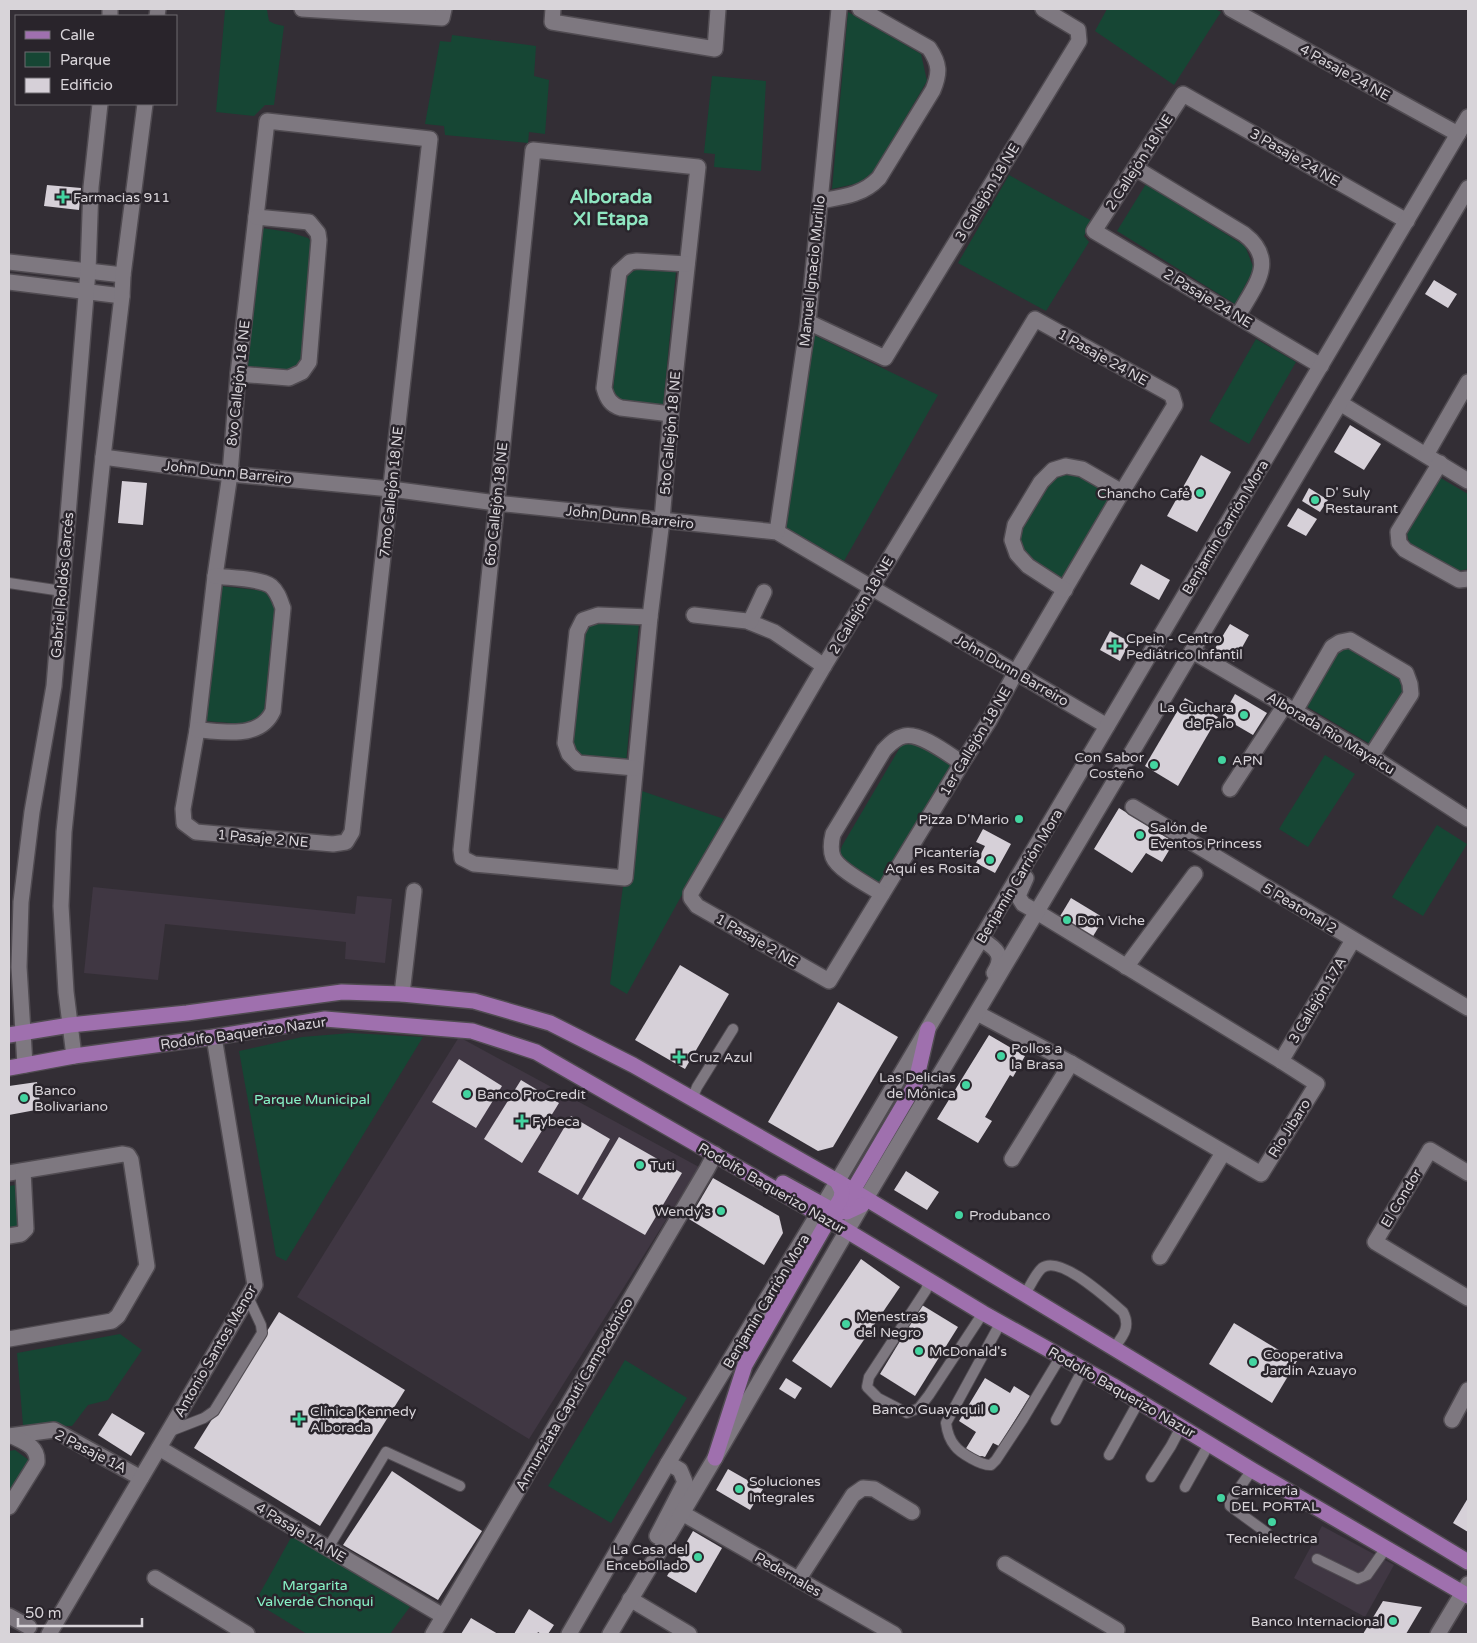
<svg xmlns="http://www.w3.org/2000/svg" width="1477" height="1643" font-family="'Varela Round',sans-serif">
<rect width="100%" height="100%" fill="#332e35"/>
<g fill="#403743">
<polygon points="93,887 355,914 357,896 392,899 385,963 345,959 346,942 165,924 158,980 84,973"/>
<polygon points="459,1037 699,1167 529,1439 297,1297"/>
<polygon points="1322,1526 1394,1565 1365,1617 1294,1578"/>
</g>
<g fill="#164634">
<polygon points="1107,9 1215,9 1221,12 1174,85 1095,31"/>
<polygon points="225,10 267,10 269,21 275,24 284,26 274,105 265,105 254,116 216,112"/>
<polygon points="848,12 921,54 927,81 874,171 859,183 832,189"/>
<polygon points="452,35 536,46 534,76 549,80 545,134 529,132 528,143 445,135 444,126 425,124 440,41 451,42"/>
<polygon points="712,76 766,81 761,171 714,167 715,154 704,153"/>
<polygon points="1009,175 1092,221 1084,236 1089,242 1046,311 958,263"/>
<polygon points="1146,184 1245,246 1254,269 1235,304 1117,231"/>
<polygon points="262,228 289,232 308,238 315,246 305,360 298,369 286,372 248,366"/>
<polygon points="638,269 676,271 663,407 614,398 613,391 624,282 628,274"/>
<polygon points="814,335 938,395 844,561 785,527"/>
<polygon points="1256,339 1296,362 1249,444 1209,421"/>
<polygon points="1072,471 1116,493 1064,584 1029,563 1021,550 1018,532 1050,484 1057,476"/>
<polygon points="1439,477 1468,494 1468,569 1458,571 1410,545 1406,531"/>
<polygon points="220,586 264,591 275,604 264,712 256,719 245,724 205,721"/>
<polygon points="603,619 639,623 626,763 585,759 578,753 572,744 586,629 591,624"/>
<polygon points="1350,646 1401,676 1404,694 1370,744 1304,705 1334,653"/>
<polygon points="911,743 924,746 956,764 880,888 839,856 842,846 902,744"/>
<polygon points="1325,755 1355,774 1308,847 1279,829"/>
<polygon points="636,789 724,819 627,994 610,984"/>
<polygon points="1437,825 1467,844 1423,916 1392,897"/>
<polygon points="351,1033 423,1037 286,1261 276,1256 239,1051 302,1037"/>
<polygon points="16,1185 23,1234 9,1236 9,1186"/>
<polygon points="120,1334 142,1350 108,1400 88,1405 72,1426 23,1425 17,1353"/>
<polygon points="625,1360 687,1398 611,1523 548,1486"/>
<polygon points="15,1450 30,1461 9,1494 9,1451"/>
<polygon points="293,1534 412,1604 390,1634 307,1634 255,1602"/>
</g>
<g fill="#d6d0d8">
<polygon points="47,185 81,188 79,210 44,206"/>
<polygon points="1434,280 1457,294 1448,308 1425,294"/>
<polygon points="1350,425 1381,444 1364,470 1334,452"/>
<polygon points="1201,455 1231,472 1197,532 1167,516"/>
<polygon points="122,481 147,483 143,525 118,523"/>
<polygon points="1309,488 1328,500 1320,512 1302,501"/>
<polygon points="1298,508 1317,519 1306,536 1287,526"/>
<polygon points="1141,564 1170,580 1159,600 1130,584"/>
<polygon points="1230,624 1249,635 1234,662 1214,650"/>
<polygon points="1110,631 1130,642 1120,661 1100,650"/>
<polygon points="1235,694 1267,713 1253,735 1222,717"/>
<polygon points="1185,698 1218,717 1178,786 1145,766"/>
<polygon points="1119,808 1174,842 1162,862 1146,853 1132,873 1094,849"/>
<polygon points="983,829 1011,844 995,873 976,863 985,846 976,842"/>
<polygon points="1071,898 1104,918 1092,938 1059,918"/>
<polygon points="680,965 729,994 685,1069 635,1040"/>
<polygon points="838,1002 898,1037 833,1147 818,1151 768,1122"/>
<polygon points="989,1035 1025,1056 1013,1077 1010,1075 985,1117 992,1121 978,1143 937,1119"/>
<polygon points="459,1059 502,1086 476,1128 432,1102"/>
<polygon points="521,1080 559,1103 522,1163 484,1139"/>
<polygon points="37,1082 41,1109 9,1115 9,1086"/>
<polygon points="571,1116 610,1139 578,1195 538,1172"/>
<polygon points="619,1137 682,1173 645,1235 582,1199"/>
<polygon points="906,1171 939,1192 927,1210 894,1190"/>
<polygon points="713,1178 779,1216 783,1233 764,1265 689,1219"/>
<polygon points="861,1259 900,1287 831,1388 792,1361"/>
<polygon points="922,1305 958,1327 915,1396 880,1374"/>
<polygon points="279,1312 405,1390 320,1526 194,1448"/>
<polygon points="1234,1323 1297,1361 1272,1403 1209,1364"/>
<polygon points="786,1378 802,1388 795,1399 779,1389"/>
<polygon points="985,1378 1010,1393 1014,1386 1030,1396 999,1446 993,1443 985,1457 982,1456 976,1457 965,1450 976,1432 959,1421"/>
<polygon points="112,1413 145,1433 131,1456 98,1435"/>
<polygon points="728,1469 763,1489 750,1510 716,1490"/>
<polygon points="392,1471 482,1531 438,1600 343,1545"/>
<polygon points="1468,1498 1468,1532 1453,1523"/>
<polygon points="693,1531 722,1548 696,1593 667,1576"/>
<polygon points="1383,1601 1422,1607 1406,1634 1363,1634"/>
<polygon points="529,1609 554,1625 548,1634 541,1634 538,1632 537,1634 514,1634"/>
<polygon points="471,1618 498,1634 461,1634"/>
</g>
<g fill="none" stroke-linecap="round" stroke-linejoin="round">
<defs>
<g id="service">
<polyline points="9,583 62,591"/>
<polyline points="692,1099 697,1087 733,1029"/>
<polyline points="929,1281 926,1290 869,1377 867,1387 878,1398 907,1413 919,1408 929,1395 983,1313"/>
<path d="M1025 1294C1030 1287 1035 1274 1042 1268 1060 1254 1109 1300 1123 1312 1131 1327 1123 1336 1114 1348"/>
<path d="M1001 1322 946 1423C947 1431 949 1439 955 1446 960 1453 982 1466 991 1465L996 1460 1023 1419 1061 1356"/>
<polyline points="1056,1420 1083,1369"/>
<polyline points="168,1432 204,1418 214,1411 262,1333 261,1325 248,1297"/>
<polyline points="1109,1455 1139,1401"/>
<polyline points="1252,1470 1230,1501 1230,1506 1267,1533"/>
<polyline points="1151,1477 1171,1446 1181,1427"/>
<polyline points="1185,1487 1209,1444"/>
<polyline points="328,1548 386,1452 460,1486"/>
<polyline points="1317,1559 1358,1579 1367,1575 1386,1548"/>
</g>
<g id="minor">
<polyline points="302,9 442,18 444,9"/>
<polyline points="553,9 552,22 715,49 718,9"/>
<polyline points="1231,9 1458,134"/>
<polygon points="267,121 430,139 352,832 346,842 333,844 196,832 184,823 183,809 197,730 215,576 230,474 238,374"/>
<polygon points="533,150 698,167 671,414 662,520 650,617 625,878 474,864 462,858 461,850"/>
<path d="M1135 168 1244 234C1279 261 1254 286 1238 316"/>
<path d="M820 201C843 197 863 195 879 178L933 90C940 73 940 64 929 48L860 9"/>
<polygon points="1035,319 1172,395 1175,405 1122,492 1016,672 989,721 962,763 829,981 697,906 691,898 691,893 824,666"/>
<polyline points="808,322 885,358 1079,41 1078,30 1043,9"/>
<polyline points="1321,366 1094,231 1183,94 1407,221"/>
<polyline points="238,374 289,378 302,372 309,362 319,240 318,233 309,222 256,217"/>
<polyline points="1340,403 1468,481"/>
<path d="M671 414 621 408C611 405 607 399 604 388L619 272 630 262 637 261 687 264"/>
<polyline points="1426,455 1468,382"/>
<polyline points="103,457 230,474 391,489 496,503 777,532 1107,726"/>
<polyline points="1440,463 1398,532 1399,543 1405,550 1459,580 1468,579"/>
<polyline points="777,532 808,322 839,9"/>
<polyline points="1065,590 1028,566 1017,554 1012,540 1015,525 1041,482 1053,470 1066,466 1082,469 1122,492"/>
<polyline points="694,615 747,621 774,632 824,666"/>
<polyline points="750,622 764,592"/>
<polyline points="1192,651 1371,756 1468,819"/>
<polyline points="1295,711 1332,647 1340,642 1350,640 1406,673 1410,684 1411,694 1371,756"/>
<path d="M197 730C223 731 260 740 273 711L283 608C280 600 278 592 271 586 260 578 230 578 215 576"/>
<polyline points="635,768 578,763 569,754 565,743 577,632 583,620 598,615 650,617"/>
<polyline points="1230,789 1285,705"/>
<polyline points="1133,807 1468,1008"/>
<path d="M882 894C870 886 838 870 833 857 830 849 831 842 833 834L884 750C890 744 895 738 904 736 920 732 948 754 962 763"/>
<polyline points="1126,967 1195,874"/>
<polyline points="402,994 414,891"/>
<polyline points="977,1013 1071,1063 1261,1174 1317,1084 1281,1061 1037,912"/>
<polyline points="1281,1061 1353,940"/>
<polyline points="1012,1159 1071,1063"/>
<polyline points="9,1173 123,1154 128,1155 131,1160 147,1266 118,1316 112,1321 9,1339"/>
<polyline points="1468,1173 1430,1150 1375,1242 1468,1298"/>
<polyline points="9,1236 21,1234 26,1229 23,1171"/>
<polyline points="1160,1257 1223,1153"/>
<polyline points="1452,1420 1468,1390"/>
<polyline points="9,1436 54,1430 141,1478"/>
<polyline points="159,1448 443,1616"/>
<path d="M9 1507 37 1462C38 1446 24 1442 12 1436"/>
<polyline points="682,1513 894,1634"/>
<polyline points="1005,1564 1117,1630 1114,1634"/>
<polyline points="155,1578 247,1634"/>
<polyline points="798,1580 853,1495 863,1488 874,1489 912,1512"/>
<polyline points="630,1599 689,1634"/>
<polyline points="9,1616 29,1627"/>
<polyline points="49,1634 255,1285 214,1037"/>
<polyline points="433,1634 707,1169 715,1154"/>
</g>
<g id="tertiary">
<polyline points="9,262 123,275"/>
<polyline points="9,282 122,296"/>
<polyline points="1438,1634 1468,1584"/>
</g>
<g id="secondary">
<polyline points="110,16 110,9"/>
<polyline points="157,16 158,9"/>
<polyline points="1026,878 1018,896 1023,904 1037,912"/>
<path d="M981 939C997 949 1005 955 994 973"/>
<polyline points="74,1056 66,992 61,906 64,832 103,457 122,296 123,275 145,104"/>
<polyline points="25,1065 19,967 21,902 32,812 54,686 88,271 91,187 100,104"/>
<polyline points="657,1536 685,1482 680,1470 668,1463"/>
<polyline points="569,1634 668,1463 818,1214 1468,117"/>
<polyline points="610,1634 715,1458 862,1205 1468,188"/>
</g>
<g id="primary">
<polyline points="9,1035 70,1025 187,1013 342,992 402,994 474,1001 550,1023 633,1065 837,1181 1468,1562"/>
<polyline points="9,1068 74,1056 214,1037 325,1019 472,1031 536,1052 829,1220 983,1313 1112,1385 1252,1470 1468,1596"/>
<polyline points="783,1183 834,1211 847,1212 862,1205"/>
<polyline points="848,1199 915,1085 928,1029"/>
<polyline points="715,1458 745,1365 841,1198 842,1191 837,1181"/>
</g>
</defs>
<use href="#service" stroke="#504b51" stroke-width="12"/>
<use href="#minor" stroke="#504b51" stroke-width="18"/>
<use href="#tertiary" stroke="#504b51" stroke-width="18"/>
<use href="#secondary" stroke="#504b51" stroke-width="18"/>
<use href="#primary" stroke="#504b51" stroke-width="18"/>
<use href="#service" stroke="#7e7880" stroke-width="10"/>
<use href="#minor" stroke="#7e7880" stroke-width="15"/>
<use href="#tertiary" stroke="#7e7880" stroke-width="15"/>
<use href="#secondary" stroke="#7e7880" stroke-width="15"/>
<use href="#primary" stroke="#9f70ae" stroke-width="15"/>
</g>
<g fill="#43d4a0" stroke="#29242b" stroke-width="2">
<path d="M60.5 189.5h5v5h5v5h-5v5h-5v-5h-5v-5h5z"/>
<circle cx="1200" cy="493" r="5"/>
<circle cx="1315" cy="500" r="5"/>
<path d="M1112.5 638.5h5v5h5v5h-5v5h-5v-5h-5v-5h5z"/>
<circle cx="1244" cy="715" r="5"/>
<circle cx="1222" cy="760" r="5"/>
<circle cx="1154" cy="765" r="5"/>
<circle cx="1019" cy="819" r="5"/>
<circle cx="1140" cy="835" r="5"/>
<circle cx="990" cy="860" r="5"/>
<circle cx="1067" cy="920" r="5"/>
<circle cx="1001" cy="1056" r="5"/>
<path d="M676.5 1049.5h5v5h5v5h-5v5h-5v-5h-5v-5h5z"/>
<circle cx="966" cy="1085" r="5"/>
<circle cx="467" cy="1094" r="5"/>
<circle cx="24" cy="1098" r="5"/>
<path d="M519.5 1113.5h5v5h5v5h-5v5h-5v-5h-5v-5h5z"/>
<circle cx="640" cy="1165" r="5"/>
<circle cx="721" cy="1211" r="5"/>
<circle cx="959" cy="1215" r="5"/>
<circle cx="846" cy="1324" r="5"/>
<circle cx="919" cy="1351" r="5"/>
<circle cx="1253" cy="1362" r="5"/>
<circle cx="994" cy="1409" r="5"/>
<path d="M296.5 1411.5h5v5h5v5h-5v5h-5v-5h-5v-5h5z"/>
<circle cx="739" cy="1489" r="5"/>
<circle cx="1221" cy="1498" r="5"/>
<circle cx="1272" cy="1522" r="5"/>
<circle cx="698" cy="1557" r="5"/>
<circle cx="1393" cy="1621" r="5"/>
</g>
<g text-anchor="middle" stroke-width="5" stroke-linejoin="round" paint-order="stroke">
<g font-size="14" fill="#d8d4d9" stroke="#29242b">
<text transform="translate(1345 72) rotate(29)" y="5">4 Pasaje 24 NE</text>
<text transform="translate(1295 157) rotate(30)" y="5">3 Pasaje 24 NE</text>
<text transform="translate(1139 162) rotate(-57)" y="5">2 Callejón 18 NE</text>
<text transform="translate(987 192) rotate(-59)" y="5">3 Callejón 18 NE</text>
<text transform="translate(812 271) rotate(-84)" y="5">Manuel Ignacio Murillo</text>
<text transform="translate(1208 298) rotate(31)" y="5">2 Pasaje 24 NE</text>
<text transform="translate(1103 357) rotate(29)" y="5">1 Pasaje 24 NE</text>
<text transform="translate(238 383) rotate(-84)" y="5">8vo Callejón 18 NE</text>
<text transform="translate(670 433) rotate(-85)" y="5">5to Callejón 18 NE</text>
<text transform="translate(228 472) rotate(6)" y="5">John Dunn Barreiro</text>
<text transform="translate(391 492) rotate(-84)" y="5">7mo Callejón 18 NE</text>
<text transform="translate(496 504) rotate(-84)" y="5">6to Callejón 18 NE</text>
<text transform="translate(630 517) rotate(6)" y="5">John Dunn Barreiro</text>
<text transform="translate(1225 527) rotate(-59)" y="5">Benjamín Carrión Mora</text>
<text transform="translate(62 585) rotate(-85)" y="5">Gabriel Roldós Garcés</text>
<text transform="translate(861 605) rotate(-59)" y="5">2 Callejón 18 NE</text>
<text transform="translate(1012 670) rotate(30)" y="5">John Dunn Barreiro</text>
<text transform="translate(1331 733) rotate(31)" y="5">Alborada Rio Mayaicu</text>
<text transform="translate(975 741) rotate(-59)" y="5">1er Callejón 18 NE</text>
<text transform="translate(263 838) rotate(5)" y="5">1 Pasaje 2 NE</text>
<text transform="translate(1019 876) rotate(-59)" y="5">Benjamín Carrión Mora</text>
<text transform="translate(1300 908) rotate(31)" y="5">5 Peatonal 2</text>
<text transform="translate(757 940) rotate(30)" y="5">1 Pasaje 2 NE</text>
<text transform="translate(1317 1000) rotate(-59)" y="5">3 Callejón 17A</text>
<text transform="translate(243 1033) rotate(-8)" y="5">Rodolfo Baquerizo Nazur</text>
<text transform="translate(1289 1128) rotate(-58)" y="5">Río Jíbaro</text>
<text transform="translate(772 1188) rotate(30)" y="5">Rodolfo Baquerizo Nazur</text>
<text transform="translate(1401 1198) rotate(-59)" y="5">El Condor</text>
<text transform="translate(766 1301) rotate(-59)" y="5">Benjamín Carrión Mora</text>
<text transform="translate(215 1351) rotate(-60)" y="5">Antonio Santos Menor</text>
<text transform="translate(1122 1392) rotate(30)" y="5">Rodolfo Baquerizo Nazur</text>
<text transform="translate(574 1394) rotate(-60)" y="5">Annunziata Caputi Campodónico</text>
<text transform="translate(91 1451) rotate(27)" y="5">2 Pasaje 1A</text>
<text transform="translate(301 1532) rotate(31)" y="5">4 Pasaje 1A NE</text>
<text transform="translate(788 1574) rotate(30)" y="5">Pedernales</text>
</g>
<g font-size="14" fill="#d8d4d9" stroke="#29242b" text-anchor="start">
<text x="73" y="202">Farmacias 911</text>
<text x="1325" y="497">D' Suly<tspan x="1325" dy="16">Restaurant</tspan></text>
<text x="1190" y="498" text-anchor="end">Chancho Café</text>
<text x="1126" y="643">Cpein - Centro<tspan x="1126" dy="16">Pediátrico Infantil</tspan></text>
<text x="1234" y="712" text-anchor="end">La Cuchara<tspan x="1234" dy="16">de Palo</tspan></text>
<text x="1144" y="762" text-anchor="end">Con Sabor<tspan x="1144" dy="16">Costeño</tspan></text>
<text x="1232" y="765">APN</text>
<text x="1009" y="824" text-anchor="end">Pizza D'Mario</text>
<text x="1150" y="832">Salón de<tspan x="1150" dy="16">Eventos Princess</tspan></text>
<text x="980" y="857" text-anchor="end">Picantería<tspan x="980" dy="16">Aquí es Rosita</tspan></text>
<text x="1077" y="925">Don Viche</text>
<text x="1011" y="1053">Pollos a<tspan x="1011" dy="16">la Brasa</tspan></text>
<text x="689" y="1062">Cruz Azul</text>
<text x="956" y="1082" text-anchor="end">Las Delicias<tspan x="956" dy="16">de Mónica</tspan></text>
<text x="34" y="1095">Banco<tspan x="34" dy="16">Bolivariano</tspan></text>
<text x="477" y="1099">Banco ProCredit</text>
<text x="532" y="1126">Fybeca</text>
<text x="650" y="1170">Tuti</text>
<text x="711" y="1216" text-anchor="end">Wendy's</text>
<text x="969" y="1220">Produbanco</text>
<text x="856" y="1321">Menestras<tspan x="856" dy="16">del Negro</tspan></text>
<text x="929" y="1356">McDonald's</text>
<text x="1263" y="1359">Cooperativa<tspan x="1263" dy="16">Jardin Azuayo</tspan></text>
<text x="984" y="1414" text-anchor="end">Banco Guayaquil</text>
<text x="310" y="1416">Clínica Kennedy<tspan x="310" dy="16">Alborada</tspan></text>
<text x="749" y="1486">Soluciones<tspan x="749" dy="16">Integrales</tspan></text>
<text x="1231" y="1495">Carniceria<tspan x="1231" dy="16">DEL PORTAL</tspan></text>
<text x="1272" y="1543" text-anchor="middle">Tecnielectrica</text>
<text x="688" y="1554" text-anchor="end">La Casa del<tspan x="688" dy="16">Encebollado</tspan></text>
<text x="1383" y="1626" text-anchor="end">Banco Internacional</text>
</g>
<g font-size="14" fill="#88f3c7" stroke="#29242b">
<text x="312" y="1104">Parque Municipal</text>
<text x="315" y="1590">Margarita<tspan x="315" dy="16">Valverde Chonqui</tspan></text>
</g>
<g font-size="19" font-weight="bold" fill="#8fe6c1" stroke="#29242b">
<text x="611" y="203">Alborada<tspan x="611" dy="22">XI Etapa</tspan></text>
</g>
</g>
<rect width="1477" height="1643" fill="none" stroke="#d8d4d9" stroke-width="20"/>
<rect x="15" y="15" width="162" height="90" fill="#29242b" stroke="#6f6a71"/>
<rect x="25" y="31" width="25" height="8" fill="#9f70ae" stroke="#6f6a71"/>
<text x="60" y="40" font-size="15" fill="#d8d4d9">Calle</text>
<rect x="25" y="52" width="25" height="15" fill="#164634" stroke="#6f6a71"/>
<text x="60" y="65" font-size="15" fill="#d8d4d9">Parque</text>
<rect x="25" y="78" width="25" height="15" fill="#d6d0d8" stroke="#6f6a71"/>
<text x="60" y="90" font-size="15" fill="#d8d4d9">Edificio</text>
<path d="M18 1618v8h124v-8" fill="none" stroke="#d8d4d9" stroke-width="2.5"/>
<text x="25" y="1618" font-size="15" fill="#d8d4d9" stroke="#29242b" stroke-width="4" paint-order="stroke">50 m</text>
</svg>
